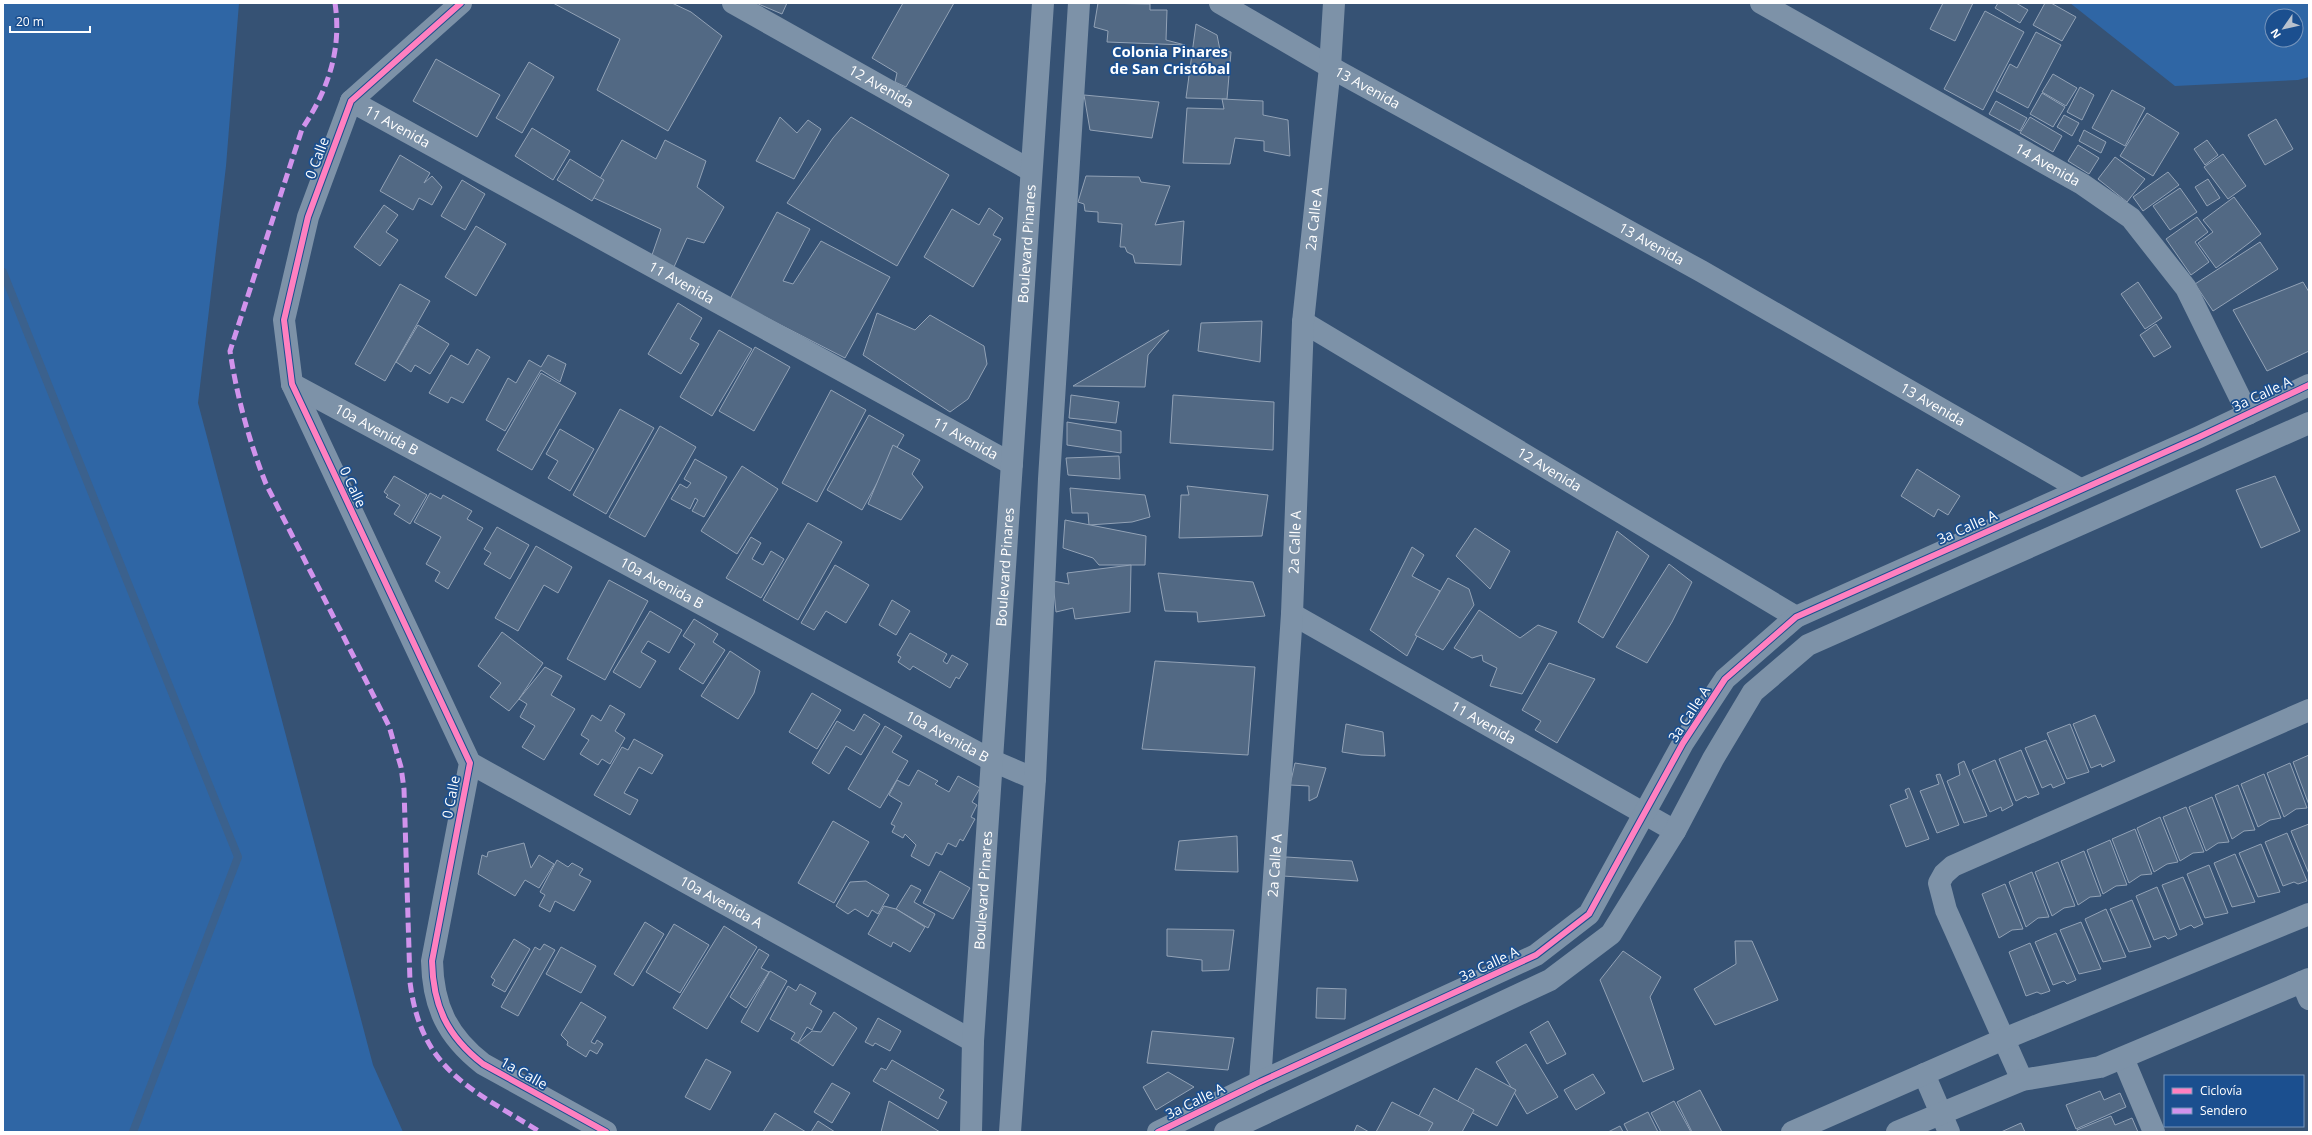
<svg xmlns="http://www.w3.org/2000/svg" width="2312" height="1135" font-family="'Open Sans',sans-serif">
<rect width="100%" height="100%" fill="#365274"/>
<g fill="#2f66a5" fill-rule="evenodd">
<polygon points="3,3 239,3 226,166 198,403 373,1065 403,1132 3,1132"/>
<path d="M2070 3H2309V77L2298 80 2175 86ZM2272 16H2296V40H2272Z"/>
</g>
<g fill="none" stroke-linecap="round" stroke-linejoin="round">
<polyline stroke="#3b618d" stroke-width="8" points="3,272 238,857 133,1132"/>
</g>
<g fill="#526984" stroke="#92a2b6">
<polygon points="553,3 672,3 691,12 722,36 668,131 597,90 620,39"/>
<polygon points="756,3 787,3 782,14"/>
<polygon points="903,3 954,3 906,87 895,82 897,73 872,58"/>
<polygon points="1098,3 1150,4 1150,10 1167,10 1166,40 1185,45 1107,42 1108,31 1094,27"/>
<polygon points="1943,3 1973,3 1955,41 1930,29"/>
<polygon points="1998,3 2016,3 2028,10 2020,23 1995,8"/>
<polygon points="2045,3 2051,3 2076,17 2062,41 2033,25"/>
<polygon points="1985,11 2024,32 1983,110 1944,89"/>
<polygon points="1196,24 1217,35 1220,50 1231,52 1227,99 1186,98"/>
<polygon points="2036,32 2061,45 2028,108 1996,91 2010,64 2017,68"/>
<polygon points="436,59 500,95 477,137 413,101"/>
<polygon points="529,62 554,77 522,133 496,118"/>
<polygon points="2053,74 2077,88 2066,106 2042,92"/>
<polygon points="2080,87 2094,95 2082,120 2067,112"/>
<polygon points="2112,90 2145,108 2125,146 2092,128"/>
<polygon points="2042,93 2065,107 2053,127 2030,114"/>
<polygon points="1084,95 1159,102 1152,138 1090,130"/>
<polygon points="1222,99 1263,101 1263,115 1288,120 1290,156 1264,151 1264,141 1235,138 1230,164 1183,163 1187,108 1224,109"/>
<polygon points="1996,101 2027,118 2020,131 1989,114"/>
<polygon points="2147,113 2179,133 2153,176 2120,156"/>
<polygon points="2064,115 2079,123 2072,136 2057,127"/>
<polygon points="780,117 797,133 808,120 821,129 794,179 756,161"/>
<polygon points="851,117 949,175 897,266 787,203 833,138"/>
<polygon points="2030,117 2062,136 2053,152 2020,133"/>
<polygon points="2276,119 2293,149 2265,165 2248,135"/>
<polygon points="532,128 570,151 553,180 515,156"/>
<polygon points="2084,130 2106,142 2101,153 2079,141"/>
<polygon points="622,140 656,159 665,140 706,161 697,187 724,207 704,243 687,238 674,267 652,255 661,229 590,196"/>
<polygon points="2207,140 2218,155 2205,165 2194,149"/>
<polygon points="2078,145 2099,158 2089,174 2068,161"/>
<polygon points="2223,154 2246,186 2228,199 2204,167"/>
<polygon points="400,155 430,173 424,183 432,176 442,187 432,205 419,198 413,210 380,191"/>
<polygon points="2115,157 2145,179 2127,202 2098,179"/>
<polygon points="570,159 604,180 592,201 557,180"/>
<polygon points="2168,172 2179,185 2143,211 2133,197"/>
<polygon points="1086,176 1139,177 1141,182 1170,186 1155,225 1184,221 1181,265 1135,263 1133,255 1127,252 1125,247 1120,247 1122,224 1098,222 1098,212 1085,211 1084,204 1078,202"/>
<polygon points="2208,179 2220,198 2207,206 2195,187"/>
<polygon points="462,180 485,194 465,230 441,216"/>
<polygon points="2180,188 2197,212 2170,230 2153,206"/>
<polygon points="2234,197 2261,234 2216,268 2198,243 2213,232 2203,220"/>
<polygon points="384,205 398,215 386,232 398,240 380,266 354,247"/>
<polygon points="989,208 1003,218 993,235 1001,239 973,287 924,257 952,209 979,225"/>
<polygon points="777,212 810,229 783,281 793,284 821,241 890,277 845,358 730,299"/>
<polygon points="2197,217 2208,232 2195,242 2209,262 2191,275 2166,239"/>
<polygon points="476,226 506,244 476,296 445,277"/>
<polygon points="2260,242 2278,269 2213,311 2195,284"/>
<polygon points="2138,282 2162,318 2145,329 2121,294"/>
<polygon points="2303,282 2309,292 2309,351 2267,371 2233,310"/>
<polygon points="400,284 430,301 385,381 355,364"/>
<polygon points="678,303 702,318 690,339 699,344 681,374 648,354"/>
<polygon points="877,313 915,330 930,315 984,346 987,364 968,399 950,412 863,355"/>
<polygon points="1262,321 1260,362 1198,351 1201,323"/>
<polygon points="2156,324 2171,347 2154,357 2140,335"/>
<polygon points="418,325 449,344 430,374 415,365 411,372 396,362"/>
<polygon points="719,330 752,349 712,416 680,397"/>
<polygon points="1169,330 1148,355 1145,387 1073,386"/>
<polygon points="755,347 790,367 754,431 719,411"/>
<polygon points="477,349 490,357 463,403 451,397 448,403 429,393 451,355 468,365"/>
<polygon points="548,355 566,364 560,382 541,370 505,431 486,420 508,378 516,383 529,360 541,367"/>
<polygon points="541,373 576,393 532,470 497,450"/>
<polygon points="831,390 866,410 817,502 782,483"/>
<polygon points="1071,395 1119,402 1116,423 1069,418"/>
<polygon points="1173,395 1274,402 1273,450 1170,443"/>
<polygon points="620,409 654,428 606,514 573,495"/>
<polygon points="869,415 904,435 862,510 827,490"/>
<polygon points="1067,422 1121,431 1121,453 1067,445"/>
<polygon points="660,426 696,447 645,537 609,517"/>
<polygon points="560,429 594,449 570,491 548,478 558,461 546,454"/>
<polygon points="893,445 920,460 912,474 923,487 901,520 868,504"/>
<polygon points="1119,456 1120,479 1068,475 1066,458"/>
<polygon points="695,459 727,477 704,517 692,511 698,500 695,498 690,509 671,499 680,484 687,488 691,483 684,479"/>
<polygon points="742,466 778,489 737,554 701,531"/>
<polygon points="1917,469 1960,496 1948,515 1938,509 1934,517 1901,496"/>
<polygon points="394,476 427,495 410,524 394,514 400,505 386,497 388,495 384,492"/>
<polygon points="2275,476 2300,531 2261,548 2236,490"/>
<polygon points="1187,486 1268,495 1262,536 1179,538 1181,495 1189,495"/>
<polygon points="1070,488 1145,495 1150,517 1132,522 1089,525 1088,513 1072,513"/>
<polygon points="430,493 441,499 443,495 472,511 467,519 483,528 448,589 435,581 440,572 426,564 441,537 414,522"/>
<polygon points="1065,520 1146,536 1145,565 1099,565 1093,558 1063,548"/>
<polygon points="808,523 842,542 798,620 763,600"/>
<polygon points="497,527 529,545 510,579 484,564 491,553 484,549"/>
<polygon points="1475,528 1510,551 1490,589 1456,556"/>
<polygon points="1617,531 1649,556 1603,638 1578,622"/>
<polygon points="751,537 761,543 752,559 763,565 771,551 784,559 761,598 726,578"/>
<polygon points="536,546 572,567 558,593 544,585 518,631 495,618"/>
<polygon points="1412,547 1424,555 1412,576 1440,591 1407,656 1370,630"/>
<polygon points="1669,564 1692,582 1672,622 1647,663 1616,647"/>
<polygon points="835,565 869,585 846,623 826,611 814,630 801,623"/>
<polygon points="1131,565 1130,612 1075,619 1073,608 1056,612 1053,581 1069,584 1067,573"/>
<polygon points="1158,573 1253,582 1265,616 1198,622 1197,612 1165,611"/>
<polygon points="1448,578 1469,589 1474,605 1443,650 1415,635"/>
<polygon points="609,580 648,601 605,680 567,659"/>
<polygon points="892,600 910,611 896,635 879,625"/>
<polygon points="1479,610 1520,638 1538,625 1557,632 1522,694 1490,686 1497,668 1483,661 1482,655 1472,658 1454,648"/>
<polygon points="650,611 682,630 669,653 648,641 641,652 656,661 640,688 613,672"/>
<polygon points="694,619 718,634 713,642 725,650 703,684 679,669 695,644 683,636"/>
<polygon points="502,632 543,663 519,699 509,711 490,697 501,683 478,666"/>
<polygon points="910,633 947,654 943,661 947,664 952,655 968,664 959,679 956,677 950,688 913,666 910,670 898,662 901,657 897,655"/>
<polygon points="730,651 760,671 754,693 738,719 701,696"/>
<polygon points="1155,661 1255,667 1248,755 1142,749"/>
<polygon points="1549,663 1595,679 1557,743 1535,730 1541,721 1522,710"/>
<polygon points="545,667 562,676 551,695 575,709 544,760 522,747 535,726 520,717 527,704 519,699"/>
<polygon points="812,693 841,710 817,749 789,732"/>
<polygon points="610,705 625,714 615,731 625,738 610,764 602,759 598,765 580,754 589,740 581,735 592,715 601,721"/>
<polygon points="864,714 880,724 861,755 846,746 829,774 812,763 837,721 854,731"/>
<polygon points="2095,715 2115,761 2102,767 2101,764 2091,768 2073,724"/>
<polygon points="1346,724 1383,732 1385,756 1361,755 1342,752"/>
<polygon points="2070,724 2089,772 2067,779 2047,733"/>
<polygon points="885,726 902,736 892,752 908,761 880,808 848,789"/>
<polygon points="634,739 663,755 652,774 639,767 624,793 638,800 630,815 594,795 622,747 628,750"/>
<polygon points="2046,740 2065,783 2053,788 2051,784 2042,788 2025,748"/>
<polygon points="2021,750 2039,794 2028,798 2026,796 2016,801 1999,759"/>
<polygon points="2309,755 2309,805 2293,762"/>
<polygon points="1995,760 2013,805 2002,811 2001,807 1990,812 1972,770"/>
<polygon points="1964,761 1987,816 1964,823 1947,781 1960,775 1958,764"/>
<polygon points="1295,763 1326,768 1317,797 1309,801 1309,786 1290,785"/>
<polygon points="2290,763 2307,808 2296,809 2284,817 2267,773"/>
<polygon points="918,770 938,781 935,784 949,792 958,776 980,788 972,802 977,805 971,817 975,819 963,841 960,839 956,847 948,843 942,855 936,852 929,866 911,856 916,845 905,834 903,838 892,832 895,826 891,824 902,803 889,795 897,780 909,786"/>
<polygon points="1940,774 1959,825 1937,833 1920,791 1939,784 1936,775"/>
<polygon points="2264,774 2281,818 2270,820 2258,827 2241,784"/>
<polygon points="2238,785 2255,830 2244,831 2232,839 2215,795"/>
<polygon points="1909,788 1929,839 1906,847 1890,805 1908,798 1905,790"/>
<polygon points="2212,797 2229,842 2218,843 2206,851 2189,807"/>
<polygon points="2186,807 2204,852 2193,853 2180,861 2163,817"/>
<polygon points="2160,817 2178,862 2167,864 2154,872 2137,828"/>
<polygon points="833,821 869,842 834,903 798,883"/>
<polygon points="2309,824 2309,874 2291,831"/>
<polygon points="2135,829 2152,874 2141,875 2129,883 2112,839"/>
<polygon points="2287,833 2307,881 2298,884 2294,882 2283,886 2265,842"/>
<polygon points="1237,836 1238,872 1175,870 1179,841"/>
<polygon points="2110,840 2127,885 2116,886 2103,894 2087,850"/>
<polygon points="524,843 531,868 539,855 554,864 539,888 525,880 515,896 478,874 482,855 487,857 488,852"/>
<polygon points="2261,844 2280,892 2258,897 2239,853"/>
<polygon points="2084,851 2101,896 2090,897 2078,905 2061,861"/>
<polygon points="2235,854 2255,902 2232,907 2214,863"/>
<polygon points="1286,857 1352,861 1358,881 1283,876"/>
<polygon points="557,860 568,867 572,863 583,869 579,875 591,881 574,911 555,901 550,912 539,906 545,895 540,892"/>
<polygon points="2058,862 2075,906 2064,908 2052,916 2035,872"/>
<polygon points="2209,865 2228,913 2205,918 2187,874"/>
<polygon points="940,871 970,888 953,919 923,903"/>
<polygon points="2032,872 2049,917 2038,918 2026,927 2009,882"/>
<polygon points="2183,877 2203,924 2194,928 2191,925 2180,930 2162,885"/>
<polygon points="866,881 889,895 878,914 872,910 868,917 855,909 848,914 836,906 850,882"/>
<polygon points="2005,884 2023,929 2012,930 1999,938 1982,894"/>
<polygon points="911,885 921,890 914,902 935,914 928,928 896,909"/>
<polygon points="2157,887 2177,935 2168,939 2165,936 2154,940 2136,896"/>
<polygon points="2132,900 2151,947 2129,952 2110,909"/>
<polygon points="884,906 896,909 925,927 910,952 893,942 891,947 868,934"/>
<polygon points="2106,909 2126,957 2103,962 2085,919"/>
<polygon points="645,922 664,934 633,986 614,974"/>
<polygon points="2081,922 2101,969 2079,974 2060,930"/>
<polygon points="674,924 709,945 680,993 646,972"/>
<polygon points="724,926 757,947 707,1029 673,1008"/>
<polygon points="1167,929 1234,930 1229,970 1202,971 1202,960 1167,956"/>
<polygon points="2056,933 2076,980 2067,984 2064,981 2053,985 2035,942"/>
<polygon points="514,939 530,949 505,992 492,985 495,980 491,977"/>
<polygon points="1735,941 1752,941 1778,1000 1715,1025 1694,989 1736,964"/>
<polygon points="2030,943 2050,991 2041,994 2037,992 2026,996 2009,952"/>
<polygon points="544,944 555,950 518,1016 501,1007 535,947 540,950"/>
<polygon points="561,947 596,966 581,993 546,974"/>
<polygon points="759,949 769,955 761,968 769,972 746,1008 730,997"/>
<polygon points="1623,951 1661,977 1650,997 1674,1069 1643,1082 1600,980"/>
<polygon points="770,971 787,981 758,1032 741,1022"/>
<polygon points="800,984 816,993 810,1004 822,1011 812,1030 807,1027 798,1043 791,1039 795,1033 770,1019 788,986 796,991"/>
<polygon points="1317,988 1346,989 1345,1019 1316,1018"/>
<polygon points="581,1002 606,1017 591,1042 595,1044 597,1040 603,1044 597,1054 590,1050 586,1057 567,1045 568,1042 561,1035"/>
<polygon points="834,1012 857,1028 833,1066 798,1043 812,1031 821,1032"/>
<polygon points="878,1018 901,1031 890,1051 875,1043 873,1046 865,1042"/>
<polygon points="1548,1021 1566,1054 1547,1064 1530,1032"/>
<polygon points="1152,1031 1234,1038 1228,1070 1147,1063"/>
<polygon points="1526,1044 1558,1097 1527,1114 1496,1062"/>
<polygon points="706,1059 731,1072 710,1110 685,1097"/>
<polygon points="892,1060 944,1090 939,1098 947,1102 938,1119 873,1081 881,1068 886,1070"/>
<polygon points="1476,1068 1516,1090 1497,1126 1456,1104"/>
<polygon points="1168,1072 1194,1087 1156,1110 1143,1087"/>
<polygon points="1593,1074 1605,1093 1576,1110 1564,1090"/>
<polygon points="832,1083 850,1093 832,1123 814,1112"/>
<polygon points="1434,1088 1474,1110 1462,1132 1431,1132 1415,1123"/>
<polygon points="1700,1090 1722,1132 1692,1132 1677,1102"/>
<polygon points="2100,1091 2104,1100 2120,1093 2126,1107 2076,1129 2066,1105"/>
<polygon points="889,1101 940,1132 881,1132"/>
<polygon points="1674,1101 1691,1132 1661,1132 1651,1113"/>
<polygon points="1392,1102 1433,1123 1428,1132 1376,1132"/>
<polygon points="1648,1112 1658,1132 1628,1132 1624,1124"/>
<polygon points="775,1113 806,1132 763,1132"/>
<polygon points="2111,1116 2115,1125 2132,1118 2138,1132 2078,1132 2077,1130"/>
<polygon points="818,1121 835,1132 811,1132"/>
<polygon points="2021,1123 2025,1132 2001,1132"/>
<polygon points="1357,1125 1369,1132 1354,1132"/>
<polygon points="1620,1126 1623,1132 1608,1132"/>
</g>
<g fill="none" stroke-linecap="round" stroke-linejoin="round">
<g stroke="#7d92a8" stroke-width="22">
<path d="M461 3 351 101 308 217 284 320 292 384 470 763 432 961C433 1006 447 1036 483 1064L606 1132"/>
<path id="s1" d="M733 3 1030 170"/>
<path id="s2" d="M1220 3 1330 67 1701 271 2080 489"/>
<path id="s3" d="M1761 3 2082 184 2131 218 2186 288 2248 414"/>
<path id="s4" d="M351 101 1012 464"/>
<path id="s5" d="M1303 322 1796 617"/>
<path id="s6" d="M292 384 993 761 1035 779"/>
<path id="s7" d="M1292 614 1675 831"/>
<path id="s8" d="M470 763 973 1041"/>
<polyline points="2302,982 2309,999"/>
<polyline points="2123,1058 2154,1132"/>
<polyline points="1924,1074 1949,1132"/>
<polyline points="2022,1080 1946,910 1939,883 1944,874 1953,866 2309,710"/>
<path id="s9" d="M1260 1082 1292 614 1303 322 1330 67 1334 3"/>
<polyline points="1158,1132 1260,1082 1536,955 1589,914 1683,743 1725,679 1796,617 2199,437 2309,385"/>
<polyline points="1225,1132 1550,980 1611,934 1675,831 1713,759 1753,692 1808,645 2309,423"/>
<polyline points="1792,1132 2004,1039 2309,914"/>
<polyline points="1897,1132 2022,1080 2100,1067 2309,979"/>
</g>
<g stroke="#7d92a8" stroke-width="22">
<path id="s10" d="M971 1132 973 1041 1043 3"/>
<polyline points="1010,1132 1035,779 1049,479 1079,3"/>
</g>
<path stroke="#d193ec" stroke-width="5" stroke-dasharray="10 5" stroke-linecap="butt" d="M335 3C342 50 328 90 302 129L230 351C237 397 249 441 266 484L389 726 401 767 404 789 410 982C421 1071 472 1089 540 1132"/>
<defs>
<g id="cycleway">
<path d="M461 3 351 101 308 217 284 320 292 384 470 763 432 961C433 1006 447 1036 483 1064L606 1132"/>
<polyline points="1158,1132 1260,1082 1536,955 1589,914 1683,743 1725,679 1796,617 2199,437 2309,385"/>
</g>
</defs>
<use href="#cycleway" stroke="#1b4f8f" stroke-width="8"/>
<use href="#cycleway" stroke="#ff80c0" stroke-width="6"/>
</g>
<g text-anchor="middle" stroke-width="3.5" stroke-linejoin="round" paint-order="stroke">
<g font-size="14" fill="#fff" stroke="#1b4f8f">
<text dy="5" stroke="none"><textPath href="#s1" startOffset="170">12 Avenida</textPath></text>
<text dy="5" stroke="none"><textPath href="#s2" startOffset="170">13 Avenida</textPath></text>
<text dy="5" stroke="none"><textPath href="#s4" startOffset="53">11 Avenida</textPath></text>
<text transform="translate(317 158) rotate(-70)" y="5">0 Calle</text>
<text dy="5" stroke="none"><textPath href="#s3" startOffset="329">14 Avenida</textPath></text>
<text dy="5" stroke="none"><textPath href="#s9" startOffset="865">2a Calle A</textPath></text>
<text dy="5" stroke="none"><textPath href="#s10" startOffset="890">Boulevard Pinares</textPath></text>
<text dy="5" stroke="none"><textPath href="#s2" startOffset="494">13 Avenida</textPath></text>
<text dy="5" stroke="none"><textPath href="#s4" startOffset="377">11 Avenida</textPath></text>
<text transform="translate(2262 394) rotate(-25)" y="5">3a Calle A</text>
<text dy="5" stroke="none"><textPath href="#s2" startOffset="818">13 Avenida</textPath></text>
<text dy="5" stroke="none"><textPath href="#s6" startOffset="96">10a Avenida B</textPath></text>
<text dy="5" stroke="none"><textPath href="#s4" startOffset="701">11 Avenida</textPath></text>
<text dy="5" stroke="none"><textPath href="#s5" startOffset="287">12 Avenida</textPath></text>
<text transform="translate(353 487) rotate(65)" y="5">0 Calle</text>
<text transform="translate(1967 527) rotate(-24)" y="5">3a Calle A</text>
<text dy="5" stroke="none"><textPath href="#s9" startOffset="541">2a Calle A</textPath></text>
<text dy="5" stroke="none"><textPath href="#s10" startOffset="566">Boulevard Pinares</textPath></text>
<text dy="5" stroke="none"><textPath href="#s6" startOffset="420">10a Avenida B</textPath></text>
<text transform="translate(1689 714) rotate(-57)" y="5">3a Calle A</text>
<text dy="5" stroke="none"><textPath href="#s7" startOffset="220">11 Avenida</textPath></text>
<text dy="5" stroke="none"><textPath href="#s6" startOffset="744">10a Avenida B</textPath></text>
<text transform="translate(451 797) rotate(-79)" y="5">0 Calle</text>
<text dy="5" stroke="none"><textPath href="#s9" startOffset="217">2a Calle A</textPath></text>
<text dy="5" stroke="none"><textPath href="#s10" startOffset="242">Boulevard Pinares</textPath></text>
<text dy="5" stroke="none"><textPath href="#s8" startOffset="287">10a Avenida A</textPath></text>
<text transform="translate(1489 964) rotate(-25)" y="5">3a Calle A</text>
<text transform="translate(524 1073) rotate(29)" y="5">1a Calle</text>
<text transform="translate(1195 1101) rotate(-26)" y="5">3a Calle A</text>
</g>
<g font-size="15" font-weight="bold" fill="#fff" stroke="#1b4f8f">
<text x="1170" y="57">Colonia Pinares<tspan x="1170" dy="17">de San Cristóbal</tspan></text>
</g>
</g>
<rect width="2312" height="1135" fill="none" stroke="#ffffff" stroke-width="8"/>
<rect x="2164" y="1075" width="140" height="52" fill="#1b4f8f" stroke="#7695bc"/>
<rect x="2172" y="1088" width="20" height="6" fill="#ff80c0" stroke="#7695bc"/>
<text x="2200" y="1095" font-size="12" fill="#ffffff">Ciclovía</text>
<rect x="2172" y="1108" width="20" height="6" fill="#d193ec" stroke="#7695bc"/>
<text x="2200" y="1115" font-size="12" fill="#ffffff">Sendero</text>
<g transform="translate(2284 28) rotate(236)"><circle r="19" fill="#1b4f8f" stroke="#7695bc"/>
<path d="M0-3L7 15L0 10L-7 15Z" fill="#b9c2ce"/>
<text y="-6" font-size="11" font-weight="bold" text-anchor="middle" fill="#ffffff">N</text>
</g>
<path d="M10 26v6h80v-6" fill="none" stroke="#ffffff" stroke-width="2"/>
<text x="16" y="26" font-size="12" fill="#ffffff" stroke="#1b4f8f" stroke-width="3" paint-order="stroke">20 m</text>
</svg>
